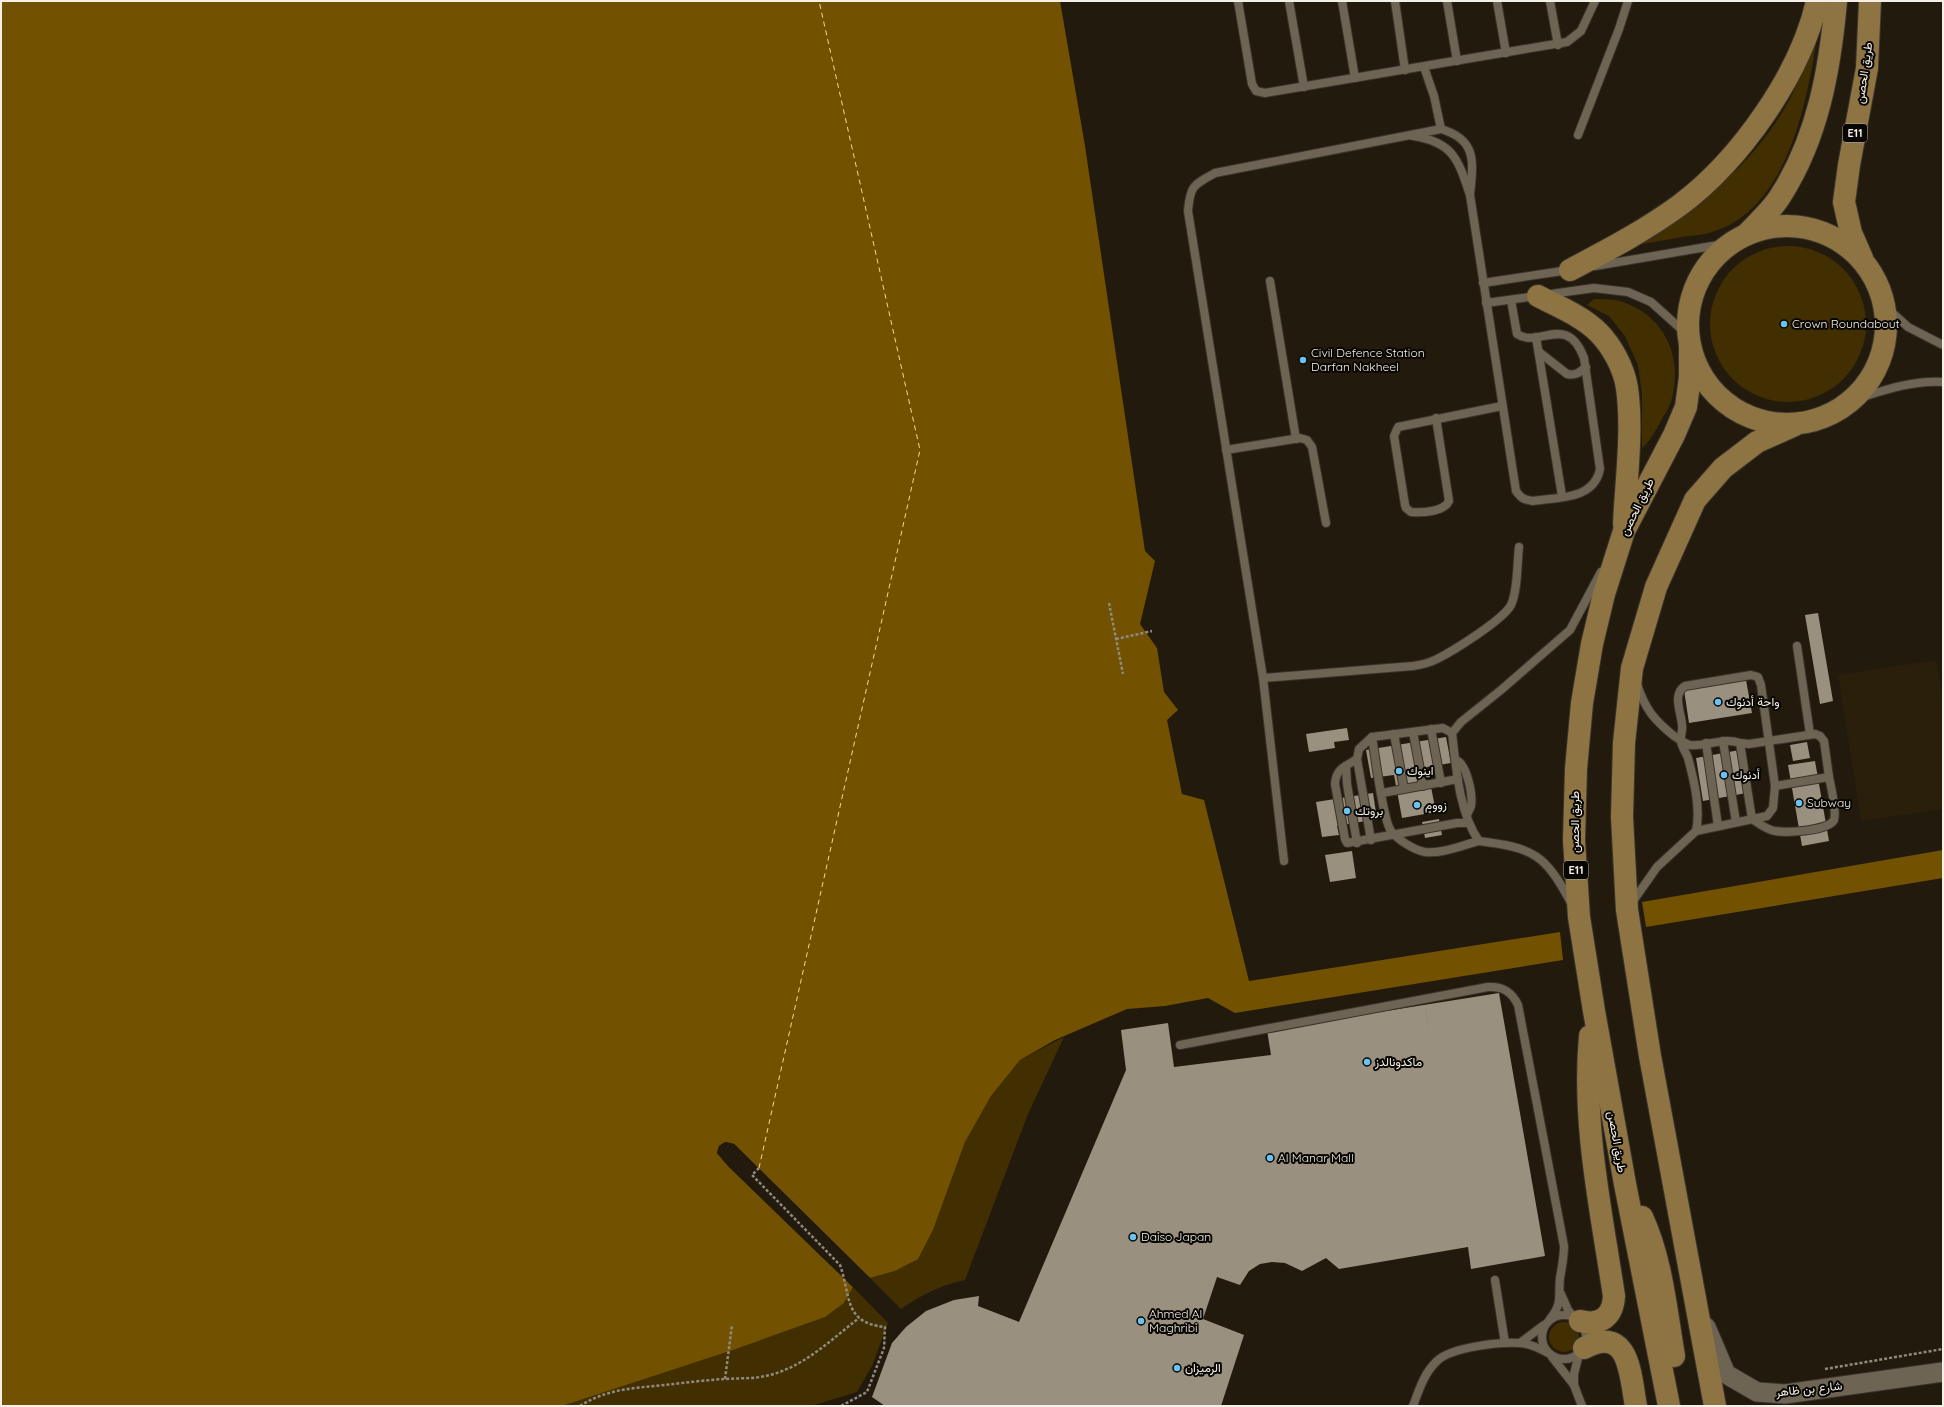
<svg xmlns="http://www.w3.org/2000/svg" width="1944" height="1407" font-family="Quicksand,Vazirmatn,sans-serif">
<rect width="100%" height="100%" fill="#221a0d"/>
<polygon fill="#291f0b" points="1936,660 1943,697 1943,809 1861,821 1838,675"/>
<g fill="#422f01">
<path d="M1817 37C1807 103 1787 210 1712 232 1705 235 1696 235 1688 236 1673 239 1658 241 1643 244L1641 239C1694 210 1742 173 1776 122 1794 96 1805 66 1817 37Z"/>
<circle cx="1788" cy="324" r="78"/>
<path d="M1594 299C1601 299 1609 299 1616 300 1663 312 1685 356 1671 402 1669 408 1664 415 1661 421 1655 431 1651 440 1642 448V394L1638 365 1625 336 1609 316 1587 305Z"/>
<path d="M1064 1037 1028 1114 965 1280C941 1285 921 1295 901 1309L870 1278 895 1271 918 1259 933 1230 965 1142 991 1096 1020 1060Z"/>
<polygon points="853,1287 888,1323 872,1366 857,1392 811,1406 562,1406 733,1350 824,1317 844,1303"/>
<circle cx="1564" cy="1337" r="15"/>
</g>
<g fill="#725200">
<polygon points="1,1 1060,1 1085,146 1145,551 1155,561 1140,624 1157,648 1164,692 1178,710 1167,720 1182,794 1204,800 1249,981 1560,932 1563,960 1235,1013 1208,998 1165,1006 1127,1009 1055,1040 1020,1060 991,1096 965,1142 933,1230 918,1259 895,1271 870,1278 734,1144 725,1142 719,1146 717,1153 729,1167 853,1287 844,1303 825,1317 733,1350 562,1406 1,1406"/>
<polygon points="1943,850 1943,878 1646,927 1642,902"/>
</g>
<polygon fill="#221a0d" points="726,1142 734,1144 872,1280 869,1279 733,1146 726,1144 720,1147 719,1153 730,1165 855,1286 855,1289 729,1167 717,1153 719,1146"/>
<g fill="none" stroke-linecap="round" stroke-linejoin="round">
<polyline stroke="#f7d596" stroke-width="1" stroke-dasharray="5 4" stroke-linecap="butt" points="759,1168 920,450 819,1"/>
</g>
<g fill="#99907f" fill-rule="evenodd">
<polygon points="1818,613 1833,701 1820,704 1805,615"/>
<polygon points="1746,680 1752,713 1689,723 1684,690"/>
<polygon points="1347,728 1349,740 1334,742 1335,748 1309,752 1306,734"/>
<polygon points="1446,737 1451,763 1427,767 1436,812 1402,818 1394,775 1371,778 1366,750"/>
<polygon points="1807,742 1810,758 1793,761 1790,745"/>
<polygon points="1745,749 1752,792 1703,801 1696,758"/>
<polygon points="1815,761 1829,841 1802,846 1788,765"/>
<polygon points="1373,793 1377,819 1337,826 1339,835 1322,837 1316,802"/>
<polygon points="1439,819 1442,835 1425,838 1422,822"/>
<polygon points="1352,851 1356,878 1330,882 1325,855"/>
<path d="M1499 993 1545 1256 1471 1269 1468 1247 1339 1269 1326 1258 1302 1271 1285 1263 1272 1262 1260 1264 1249 1271 1240 1285 1217 1277 1203 1319 1244 1335 1221 1406H885L872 1397 892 1343 906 1327 926 1311 954 1300 979 1296 978 1306 1019 1322 1126 1070 1121 1030 1168 1023 1174 1067 1271 1055 1267 1030ZM1425 1006 1431 1040 1426 1012Z"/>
</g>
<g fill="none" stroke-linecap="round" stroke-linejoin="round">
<defs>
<g id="service">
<polyline points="1238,1 1252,84 1256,91 1265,93 1567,42 1581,31 1595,1"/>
<polyline points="1289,1 1304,87"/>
<polyline points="1342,1 1355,78"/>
<polyline points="1395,1 1405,70"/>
<polyline points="1447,1 1457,61"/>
<polyline points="1497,1 1506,53"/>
<polyline points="1550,1 1558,45"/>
<polyline points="1424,67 1434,96 1441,129"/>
<polyline points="1578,135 1619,29 1628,1"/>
<path d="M1413 136C1453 142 1458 159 1470 195L1516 491C1521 498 1524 500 1533 501 1558 497 1594 500 1600 469L1584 358C1567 312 1539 349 1517 334L1511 300"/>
<polyline points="1595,266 1730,243"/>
<polyline points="1270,281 1296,439"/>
<polyline points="1483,283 1569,270"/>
<polyline points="1486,303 1594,288 1628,292 1651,302 1690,337"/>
<polyline points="1887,308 1908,327 1943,345"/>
<polyline points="1536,337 1562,496"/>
<path d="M1539 352 1567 374C1576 376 1580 372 1586 367"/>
<path d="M1853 400C1882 391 1912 380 1943 382"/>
<path d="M1436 418 1449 501C1444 512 1421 513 1411 512L1406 508 1405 505 1394 436 1398 427 1502 406"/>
<polyline points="1226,450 1300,438 1307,440 1312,447 1326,523"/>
<polyline points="1797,646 1810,734"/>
<path d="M1263 678 1413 666C1421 665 1429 663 1437 659 1453 651 1503 620 1511 605 1518 590 1517 563 1519 547"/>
<path d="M1637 684C1645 709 1654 720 1674 736 1679 739 1685 744 1690 745 1707 747 1722 737 1740 743L1752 819C1758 823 1765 828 1771 830 1782 834 1829 831 1834 820 1837 811 1831 787 1829 777"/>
<polyline points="1431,729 1441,783"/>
<polyline points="1413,732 1423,786"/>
<path d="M1452 733 1443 728 1372 737C1375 755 1383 820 1391 831 1398 840 1414 850 1425 852 1442 854 1463 845 1479 841"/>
<polyline points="1394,734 1404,789"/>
<path d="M1372 737 1359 749 1357 759C1345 767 1336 768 1335 784L1345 839 1347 843 1457 823H1469"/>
<polyline points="1723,741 1736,822"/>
<polyline points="1706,743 1718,826"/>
<polyline points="1740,743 1749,744 1815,734 1820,736 1824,741 1829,777 1775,786"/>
<polyline points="1357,759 1371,840"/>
<path d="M1456 760C1467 764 1473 795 1471 806 1470 809 1468 812 1467 815"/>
<polyline points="1346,766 1347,784 1357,843"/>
<polyline points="1382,793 1458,779"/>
<path d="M1284 861 1263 678 1188 211C1190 186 1193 185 1215 173L1441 129C1478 140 1473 163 1470 195"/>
<path d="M1571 903C1545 854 1534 848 1479 841 1459 813 1456 767 1452 733L1461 722 1501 690 1570 630 1601 572"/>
<path d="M1631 904 1657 867 1696 831 1767 816 1773 808 1775 786 1761 685 1758 677 1751 675 1685 686C1672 694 1681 712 1682 725 1683 731 1680 736 1681 741 1681 746 1686 752 1688 758 1694 780 1701 809 1696 831"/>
<path d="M1180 1045 1488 987C1503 986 1512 992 1518 1005L1564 1246C1564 1257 1562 1267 1560 1278 1558 1296 1563 1303 1550 1319"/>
<polyline points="1495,1280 1505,1343"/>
<polyline points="1561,1294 1568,1310 1574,1317"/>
<circle cx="1564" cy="1337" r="22"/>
<polyline points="1520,1343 1544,1325"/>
<polyline points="1552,1357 1574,1385 1582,1406"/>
<polyline points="1574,1385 1574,1374 1579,1354"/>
<path d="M1413 1406C1419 1390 1424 1373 1437 1361 1451 1347 1500 1342 1519 1343 1529 1343 1539 1348 1548 1353"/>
</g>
<polyline id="tertiary" points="1706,1327 1726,1374 1757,1392 1785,1394 1943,1372"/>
<g id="primary">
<circle cx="1787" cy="325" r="99"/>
<path d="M1747 234C1758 222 1773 209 1781 195 1818 137 1830 69 1836 1"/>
<polyline points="1862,258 1851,233 1844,202 1849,165 1867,68 1870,1"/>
<path d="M1570 270C1608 250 1646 230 1680 205 1740 160 1801 74 1817 1"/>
<path d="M1538 296C1557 306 1582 316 1598 332 1612 346 1624 368 1627 388 1633 430 1626 481 1624 524"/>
<path d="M1642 1217C1662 1260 1666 1310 1674 1356"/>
<path d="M1580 1321C1600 1326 1613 1317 1614 1296 1601 1210 1582 1123 1590 1036"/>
<path d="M1584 1348C1630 1324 1630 1375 1636 1406"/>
<polyline points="1669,1406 1625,1184 1594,1011 1579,917 1574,840 1576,769 1582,703 1592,644 1604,594 1624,531 1674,435 1686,407 1690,377 1690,346"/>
<polyline points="1715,1406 1650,1056 1627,910 1622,817 1624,743 1632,668 1656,587 1695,500 1723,468 1757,442 1795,425"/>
</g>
</defs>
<use href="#service" stroke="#3a342e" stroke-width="10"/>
<use href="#tertiary" stroke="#3a342e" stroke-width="21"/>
<use href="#primary" stroke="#3a342e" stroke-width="24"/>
<g stroke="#90897e" stroke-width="2.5" stroke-dasharray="3 2" stroke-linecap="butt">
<polyline points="1109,603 1123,674"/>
<polyline points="1116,639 1152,631"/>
<path d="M759 1168 752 1175 840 1265C851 1295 843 1323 885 1327L884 1348 867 1392 841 1406"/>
<polyline points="1825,1369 1943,1349"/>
<polyline points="725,1379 732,1325"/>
<path d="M580 1406C606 1389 634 1388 664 1385 684 1383 705 1380 725 1379 740 1378 755 1379 770 1375 805 1366 832 1339 859 1318"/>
</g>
<use href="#service" stroke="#6d6454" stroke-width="8"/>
<use href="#tertiary" stroke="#6d6454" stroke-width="19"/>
<use href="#primary" stroke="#8d7442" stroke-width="22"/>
</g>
<g fill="#69c3f1" stroke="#080602" stroke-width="1.5">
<circle cx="1784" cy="324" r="4"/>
<circle cx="1303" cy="360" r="4"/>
<circle cx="1718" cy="702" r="4"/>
<circle cx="1399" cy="771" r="4"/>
<circle cx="1724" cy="775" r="4"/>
<circle cx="1799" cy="803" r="4"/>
<circle cx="1417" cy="805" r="4"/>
<circle cx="1347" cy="811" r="4"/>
<circle cx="1367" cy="1062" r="4"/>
<circle cx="1270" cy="1158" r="4"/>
<circle cx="1133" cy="1237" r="4"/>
<circle cx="1141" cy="1321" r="4"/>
<circle cx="1177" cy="1368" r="4"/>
</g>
<g text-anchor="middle" stroke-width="4" stroke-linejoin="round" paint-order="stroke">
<g fill="#080602" stroke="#aeaaa2" stroke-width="1">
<rect x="1843" y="124" width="24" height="18" rx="3"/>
<rect x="1564" y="861" width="24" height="18" rx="3"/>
</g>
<g font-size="11" font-weight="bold" fill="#f5f0e7">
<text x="1855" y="137">E11</text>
<text x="1576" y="874">E11</text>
</g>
<g font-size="12" fill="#f5f0e7" stroke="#080602">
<text transform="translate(1864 73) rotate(-82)" y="4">طريق الحصن</text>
<text transform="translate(1637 507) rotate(-64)" y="4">طريق الحصن</text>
<text transform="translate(1575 822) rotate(-90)" y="4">طريق الحصن</text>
<text transform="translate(1617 1142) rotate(80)" y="4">طريق الحصن</text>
<text transform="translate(1809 1389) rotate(-6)" y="4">شارع بن ظاهر</text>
</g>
<g font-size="12" fill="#f5f0e7" stroke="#080602" text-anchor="start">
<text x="1792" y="328">Crown Roundabout</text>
<text x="1311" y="357">Civil Defence Station<tspan x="1311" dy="14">Darfan Nakheel</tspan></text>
<text x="1726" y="706">واحة أدنوك</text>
<text x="1407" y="775">اينوك</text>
<text x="1732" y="779">أدنوك</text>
<text x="1807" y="807">Subway</text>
<text x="1425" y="809">زووم</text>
<text x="1355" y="815">بروتك</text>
<text x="1375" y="1066">ماكدونالدز</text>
<text x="1278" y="1162">Al Manar Mall</text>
<text x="1141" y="1241">Daiso Japan</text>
<text x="1149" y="1318">Ahmed Al<tspan x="1149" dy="14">Maghribi</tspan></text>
<text x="1185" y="1372">الرميزان</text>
</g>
</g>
<rect width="1944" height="1407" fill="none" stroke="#f5f0e7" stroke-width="4"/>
</svg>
